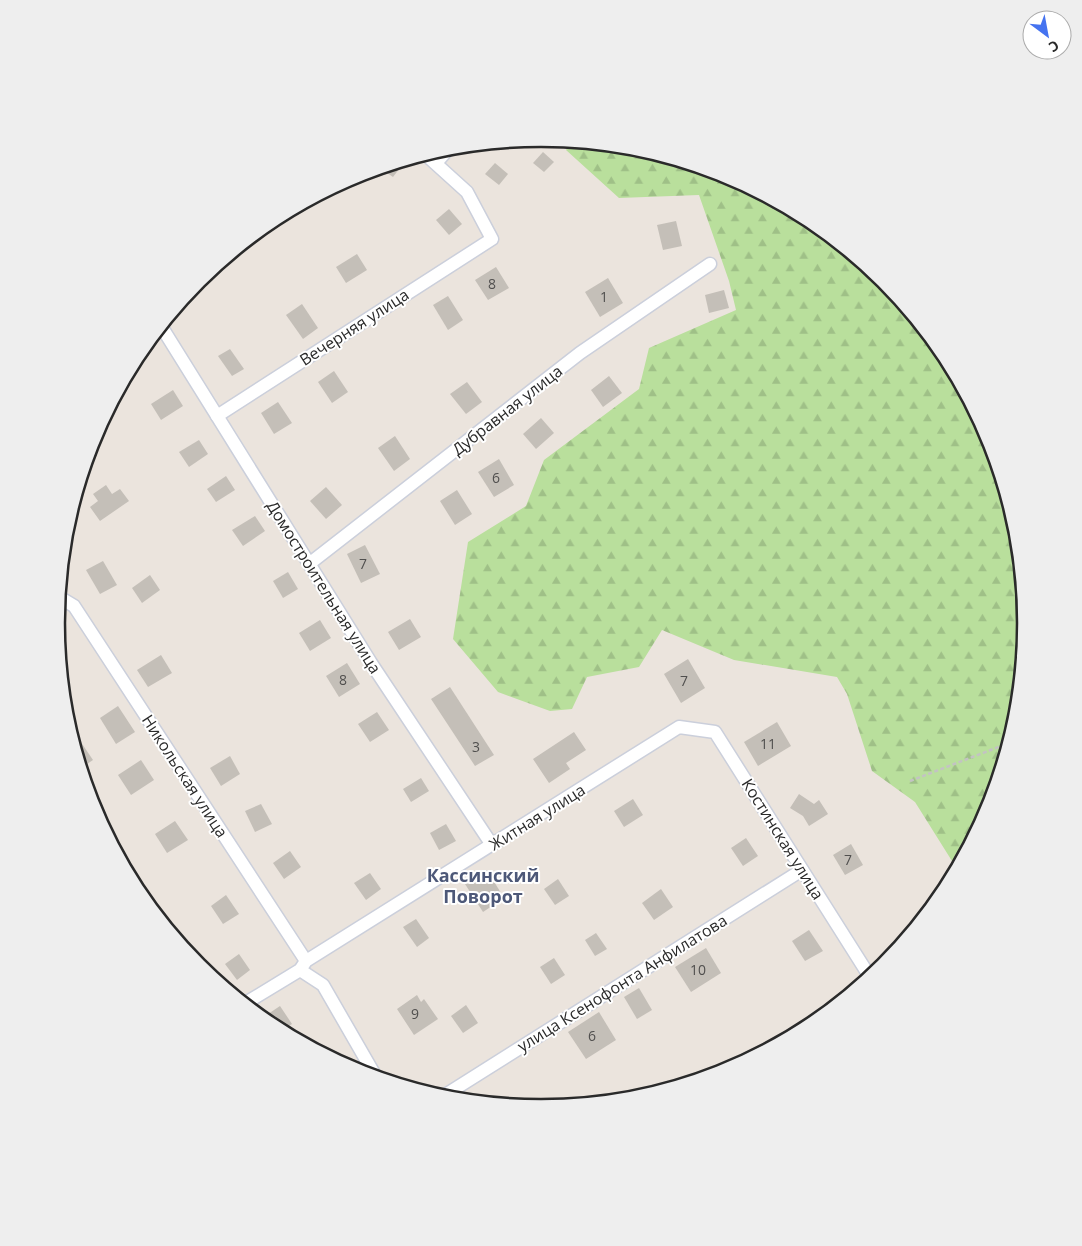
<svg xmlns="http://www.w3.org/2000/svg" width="1082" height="1246" font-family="'Open Sans',sans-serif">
<defs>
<pattern id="forest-firs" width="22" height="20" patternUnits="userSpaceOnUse" patternTransform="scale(1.25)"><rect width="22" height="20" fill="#b9df9c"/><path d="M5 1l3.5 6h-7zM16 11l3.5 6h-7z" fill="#9fc087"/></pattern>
</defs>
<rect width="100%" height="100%" fill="#ebe4dd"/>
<polygon fill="url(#forest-firs)" points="573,141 636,148 727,175 811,220 884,280 944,354 989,438 1016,529 1026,623 1016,718 989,809 957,869 915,802 872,771 847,694 837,677 734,660 662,630 639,667 587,677 572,709 550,711 498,692 453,639 468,542 526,506 544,460 639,389 649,348 736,310 729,281 699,195 619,198 566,150"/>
<g fill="#c4bfb8">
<polygon points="543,152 554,162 544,172 533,163"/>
<polygon points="406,160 393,177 380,168 385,166"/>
<polygon points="495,163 508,174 499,185 485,174"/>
<polygon points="449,209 462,224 449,235 436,220"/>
<polygon points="676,221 682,246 663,250 657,225"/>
<polygon points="357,254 367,270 346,283 336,267"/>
<polygon points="496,267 509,288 488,300 475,280"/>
<polygon points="608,278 623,303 600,317 585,292"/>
<polygon points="724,290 729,308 709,313 705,295"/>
<polygon points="448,296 463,320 448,330 433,305"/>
<polygon points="302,304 318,328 303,339 286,315"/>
<polygon points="230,349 244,369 232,376 218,356"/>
<polygon points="334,371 348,392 332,403 318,382"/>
<polygon points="609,376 622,393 603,407 591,390"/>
<polygon points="467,382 482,402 466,414 450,394"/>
<polygon points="173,390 183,406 161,420 151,404"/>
<polygon points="278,402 292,423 274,434 261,413"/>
<polygon points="541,418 554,433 536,449 523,434"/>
<polygon points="395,436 410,459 394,471 378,448"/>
<polygon points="199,440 208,454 189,467 179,452"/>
<polygon points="499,459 514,485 494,497 478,472"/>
<polygon points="226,476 235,490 216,502 207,489"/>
<polygon points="106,485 112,494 120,489 129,501 100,521 90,507 98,501 93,494"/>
<polygon points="326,487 342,505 326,519 310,501"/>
<polygon points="457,490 472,514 455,525 440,501"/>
<polygon points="255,516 265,531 243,546 232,530"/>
<polygon points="365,545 380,574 361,583 347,554"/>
<polygon points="103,561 117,585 100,594 86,570"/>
<polygon points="288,572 298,589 283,598 273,581"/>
<polygon points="150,575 160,590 142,603 132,588"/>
<polygon points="410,619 421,637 399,650 388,632"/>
<polygon points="320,620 331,638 310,651 299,633"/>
<polygon points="161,655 172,673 148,687 137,670"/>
<polygon points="688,659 705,688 681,703 664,674"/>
<polygon points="347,663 360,684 339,697 326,676"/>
<polygon points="450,687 494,755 475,766 431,699"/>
<polygon points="118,706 135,732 116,744 100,718"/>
<polygon points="377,712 389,730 370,742 358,724"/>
<polygon points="777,722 791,746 758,766 744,742"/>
<polygon points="72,729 93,760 81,768 70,730"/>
<polygon points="574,732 586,750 566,763 570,769 549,783 533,759"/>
<polygon points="230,756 240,774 221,786 210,768"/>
<polygon points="141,760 154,780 131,795 118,775"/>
<polygon points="421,778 429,791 411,802 403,789"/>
<polygon points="799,794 814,804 819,800 828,814 809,826 803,816 790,808"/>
<polygon points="633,799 643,815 624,827 614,811"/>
<polygon points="261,804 272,824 255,832 245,811"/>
<polygon points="175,821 188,840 167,853 155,834"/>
<polygon points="446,824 456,841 439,850 430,833"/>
<polygon points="746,838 758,856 743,866 731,848"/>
<polygon points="851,844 863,865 845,875 833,855"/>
<polygon points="290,851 301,867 284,879 273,863"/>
<polygon points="487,870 504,898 483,912 465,884"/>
<polygon points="370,873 381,889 366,900 354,883"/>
<polygon points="558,879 569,896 555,905 544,889"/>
<polygon points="661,889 673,907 654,920 642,903"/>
<polygon points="226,895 239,914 223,924 211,906"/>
<polygon points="416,919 429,938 417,947 403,927"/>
<polygon points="809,930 823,951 805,961 792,941"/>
<polygon points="596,933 607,949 595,956 585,940"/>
<polygon points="706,948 721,973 691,992 675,967"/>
<polygon points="239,954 250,970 237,980 225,964"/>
<polygon points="554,958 565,975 551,984 540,967"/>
<polygon points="639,988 652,1010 637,1019 624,997"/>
<polygon points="417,995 421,1002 424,999 438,1019 414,1035 397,1009"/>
<polygon points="466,1005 478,1023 463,1033 451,1016"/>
<polygon points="280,1006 292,1024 281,1031 262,1018"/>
<polygon points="599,1012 616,1040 586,1059 568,1032"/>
</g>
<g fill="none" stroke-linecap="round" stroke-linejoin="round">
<defs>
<g id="street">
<polyline points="436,163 450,147"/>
<polyline points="161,326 371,663 492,845"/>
<polyline points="217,416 492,239 467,192 425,154"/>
<polyline points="309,564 580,353 710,264"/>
<polyline points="59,597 74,606 306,961"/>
<polyline points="300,970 323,985 376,1077"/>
<polyline points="244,1004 300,970 306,961 679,727 715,732 870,977"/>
<polyline points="442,1097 802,870"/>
</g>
</defs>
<use href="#street" stroke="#cbcfdb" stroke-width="15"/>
<polyline stroke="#c3c3c3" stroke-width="2.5" stroke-dasharray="4 2.5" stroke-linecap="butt" points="910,781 1009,743"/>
<use href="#street" stroke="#fff" stroke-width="12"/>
</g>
<g text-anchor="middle" stroke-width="4" stroke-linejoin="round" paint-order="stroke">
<g font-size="14" fill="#504f4e">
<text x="492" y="289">8</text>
<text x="604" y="302">1</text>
<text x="496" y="483">6</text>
<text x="363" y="569">7</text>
<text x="343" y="685">8</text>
<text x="684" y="686">7</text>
<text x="768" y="749">11</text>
<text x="476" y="752">3</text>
<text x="848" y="865">7</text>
<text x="698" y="975">10</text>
<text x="415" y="1019">9</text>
<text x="592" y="1041">6</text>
</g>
<g font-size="16" fill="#2a2a2a" stroke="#fff">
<text transform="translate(354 327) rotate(-33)" y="6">Вечерняя улица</text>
<text transform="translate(507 410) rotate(-38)" y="6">Дубравная улица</text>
<text transform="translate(324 587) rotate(58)" y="6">Домостроительная улица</text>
<text transform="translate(185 776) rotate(57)" y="6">Никольская улица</text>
<text transform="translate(537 817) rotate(-32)" y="6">Житная улица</text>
<text transform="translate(783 839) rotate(58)" y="6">Костинская улица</text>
<text transform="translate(622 983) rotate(-32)" y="6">улица Ксенофонта Анфилатова</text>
</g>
<g font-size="18" font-weight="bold" fill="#4d5878" stroke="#fff">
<text x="483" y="882">Кассинский<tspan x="483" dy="21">Поворот</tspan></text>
</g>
</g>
<path d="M0 0H1082V1246H0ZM65 623a476 476 0 1 1 952 0a476 476 0 1 1-952 0Z" fill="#eee" fill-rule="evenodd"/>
<path fill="none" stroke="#2a2a2a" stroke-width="2.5" d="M65 623a476 476 0 1 1 952 0a476 476 0 1 1-952 0Z"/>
<g transform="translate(1047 35) rotate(148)"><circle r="24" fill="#ffffff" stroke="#aaaaaa"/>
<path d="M0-4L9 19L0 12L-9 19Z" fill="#4573f0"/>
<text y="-8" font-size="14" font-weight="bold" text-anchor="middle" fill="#2a2a2a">С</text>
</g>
</svg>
